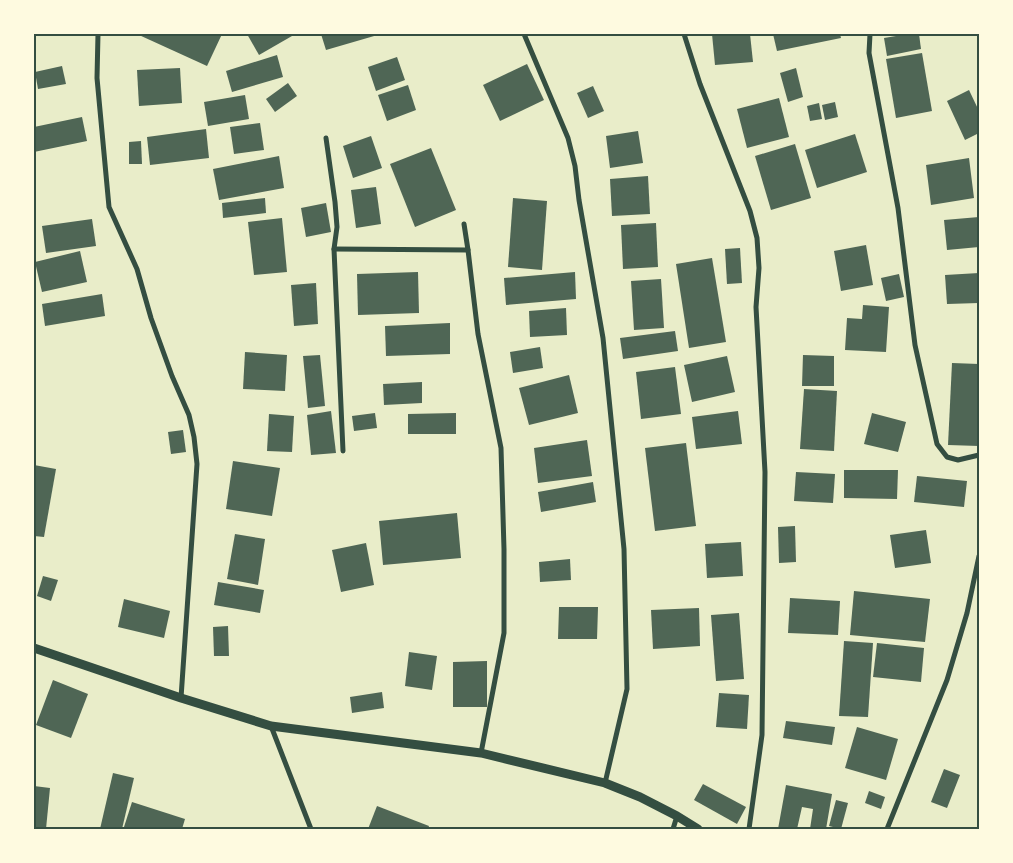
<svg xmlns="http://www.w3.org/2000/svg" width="1013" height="863" font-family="'DM Sans',sans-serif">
<rect width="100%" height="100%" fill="#e9edc9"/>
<g fill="#4f6655">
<polygon points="140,34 222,34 207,66 139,35"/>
<polygon points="247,34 291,34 292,36 259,55"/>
<polygon points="321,34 381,34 326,50"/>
<polygon points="712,34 750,34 753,62 715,65"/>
<polygon points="773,34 840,34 841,38 777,51"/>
<polygon points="908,34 919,34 921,49 887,56 884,38"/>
<polygon points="922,53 932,111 896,118 886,59"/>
<polygon points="277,55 283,77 232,92 226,71"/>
<polygon points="397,57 405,80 376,91 368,67"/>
<polygon points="527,64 544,100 500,121 483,85"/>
<polygon points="62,66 66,84 38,89 35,72"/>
<polygon points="180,68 182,103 139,106 137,70"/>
<polygon points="796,68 803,97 788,102 780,73"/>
<polygon points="288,83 297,96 275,112 266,99"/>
<polygon points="408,85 416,110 387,121 378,95"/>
<polygon points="593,86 604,111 588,118 577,93"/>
<polygon points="969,90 979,111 979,133 965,140 947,101"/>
<polygon points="245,95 249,119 208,126 204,102"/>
<polygon points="779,98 789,137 747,148 737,109"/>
<polygon points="835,102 838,117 825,120 822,105"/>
<polygon points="819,103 822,119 810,121 807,106"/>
<polygon points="82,117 87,141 34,152 34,127"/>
<polygon points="260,123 264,150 234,154 230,127"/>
<polygon points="206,129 209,158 150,165 147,137"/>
<polygon points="638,131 643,163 610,168 606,136"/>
<polygon points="855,134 867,172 817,188 805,150"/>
<polygon points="371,136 382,168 353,178 343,146"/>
<polygon points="141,141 142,164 129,164 129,142"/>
<polygon points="795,144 811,198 771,210 755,156"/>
<polygon points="431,148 456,210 415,227 390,164"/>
<polygon points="279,156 284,188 219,200 213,169"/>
<polygon points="969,158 974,198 931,205 926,165"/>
<polygon points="648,176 650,214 612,216 610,179"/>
<polygon points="376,187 381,224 356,228 351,190"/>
<polygon points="265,198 266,213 223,218 222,203"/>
<polygon points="513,198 547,201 542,270 508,267"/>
<polygon points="326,203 331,232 306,237 301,208"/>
<polygon points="979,217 979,247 947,250 944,220"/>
<polygon points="282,218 287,272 254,275 248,222"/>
<polygon points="92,219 96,246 46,253 42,226"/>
<polygon points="656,223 658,267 623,269 621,225"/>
<polygon points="866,245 873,285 841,291 834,251"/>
<polygon points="740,248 742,283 727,284 725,249"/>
<polygon points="80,251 87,282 42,292 35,262"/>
<polygon points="712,258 726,342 689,348 676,264"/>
<polygon points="418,272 419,313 358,315 357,274"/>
<polygon points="575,272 576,299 506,305 504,278"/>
<polygon points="979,273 979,303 947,304 945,275"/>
<polygon points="899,274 904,297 886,301 881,278"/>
<polygon points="661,279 664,328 634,330 631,281"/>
<polygon points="316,283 318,324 294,326 291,285"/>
<polygon points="102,294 105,316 45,326 42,304"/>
<polygon points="863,305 889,307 886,352 845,350 847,318 862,319"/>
<polygon points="566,308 567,335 530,337 529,311"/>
<polygon points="450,323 450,354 386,356 385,326"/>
<polygon points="675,331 678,351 623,359 620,338"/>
<polygon points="540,347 543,368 513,373 510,352"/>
<polygon points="245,352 287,355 285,391 243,389"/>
<polygon points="320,355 325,406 308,408 303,356"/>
<polygon points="803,355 834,356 834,386 802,386"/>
<polygon points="727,356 735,392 692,402 684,365"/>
<polygon points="952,363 979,364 979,446 948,445"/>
<polygon points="675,367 681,414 641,419 636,372"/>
<polygon points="569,375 578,413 529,425 519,388"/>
<polygon points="422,382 422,403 384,405 383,384"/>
<polygon points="804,389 837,391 834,451 800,449"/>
<polygon points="331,411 336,453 311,455 307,415"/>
<polygon points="738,411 742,444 696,449 692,417"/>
<polygon points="375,413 377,428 354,431 352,416"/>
<polygon points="456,413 456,434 408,434 408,414"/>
<polygon points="872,413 906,422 898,452 864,444"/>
<polygon points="269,414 294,416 292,452 267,451"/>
<polygon points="183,430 186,452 171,454 168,432"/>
<polygon points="587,440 592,476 538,483 534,448"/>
<polygon points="686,443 696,526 655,531 645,448"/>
<polygon points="233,461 280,468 272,516 226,509"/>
<polygon points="34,465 56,469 44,537 34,536"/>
<polygon points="844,470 898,470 897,499 844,498"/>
<polygon points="796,472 835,474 833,503 794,501"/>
<polygon points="917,476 967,481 964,507 914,502"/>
<polygon points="593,482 596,502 541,512 538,492"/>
<polygon points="457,513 461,558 383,565 379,521"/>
<polygon points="795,526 796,562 779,563 778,527"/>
<polygon points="926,530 931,563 895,568 890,535"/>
<polygon points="235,534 265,539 258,585 227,579"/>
<polygon points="741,542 743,576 707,578 705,544"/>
<polygon points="366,543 374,585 341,592 332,550"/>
<polygon points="570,559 571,580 540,582 539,562"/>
<polygon points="43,576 58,580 51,601 37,596"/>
<polygon points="218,582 264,590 260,613 214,605"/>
<polygon points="854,591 930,599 925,642 850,635"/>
<polygon points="790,598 840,601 838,635 788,633"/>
<polygon points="124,599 170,611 164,638 118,627"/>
<polygon points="559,607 598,607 597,639 558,639"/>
<polygon points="699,608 700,646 653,649 651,610"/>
<polygon points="739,613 744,679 716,681 711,615"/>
<polygon points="228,626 229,656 214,656 213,627"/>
<polygon points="844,641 873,643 868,717 839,716"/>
<polygon points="877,643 924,648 921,682 873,677"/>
<polygon points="409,652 437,656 432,690 405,686"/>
<polygon points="487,661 487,707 453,707 453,662"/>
<polygon points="53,680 88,694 71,738 36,725"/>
<polygon points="382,692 384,708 352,713 350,697"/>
<polygon points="719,693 749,695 747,729 716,727"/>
<polygon points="786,721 835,727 832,745 783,738"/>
<polygon points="857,727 898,739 886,780 845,768"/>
<polygon points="944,769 960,775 947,808 931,802"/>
<polygon points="113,773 134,778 122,829 100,829"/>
<polygon points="703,784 746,807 737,824 694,800"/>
<polygon points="786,785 832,794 826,829 810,829 813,809 802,807 797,829 778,829"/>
<polygon points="34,786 50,788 46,829 34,829"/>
<polygon points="869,791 885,797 881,809 865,803"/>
<polygon points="836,800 848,803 841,829 829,826"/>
<polygon points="132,802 185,819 182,829 131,829 124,827"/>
<polygon points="377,806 429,826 428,829 368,829"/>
</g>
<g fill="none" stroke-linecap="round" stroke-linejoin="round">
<g stroke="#344e41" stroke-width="5">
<polyline points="98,34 97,78 109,207 137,269 151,318 172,376 189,415 194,437 197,464 181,698"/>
<polyline points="524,34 568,138 575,166 579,200 603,338 624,549 627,689 605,783"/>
<polyline points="684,34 700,84 750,211 757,238 759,268 756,307 765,472 762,735 749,829"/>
<polyline points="870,34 869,53 898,208 915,345 937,444 947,457 958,460 979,455"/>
<polyline points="326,138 335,202 337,227 334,249 343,451"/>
<polyline points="464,224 468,250 478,334 501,448 504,549 504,633 481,753"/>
<polyline points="334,249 468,250"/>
<polyline points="271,726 311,829"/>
<polyline points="673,829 677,816"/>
<polyline points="887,829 947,680 967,613 979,556"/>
</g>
<polyline stroke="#344e41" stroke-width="9" points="34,648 181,698 271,726 481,753 605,783 640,797 677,816 698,829"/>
</g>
<rect width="1013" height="863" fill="none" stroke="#fefae0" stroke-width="70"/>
<rect x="35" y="35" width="943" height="793" fill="none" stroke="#344e41" stroke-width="2"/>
</svg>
